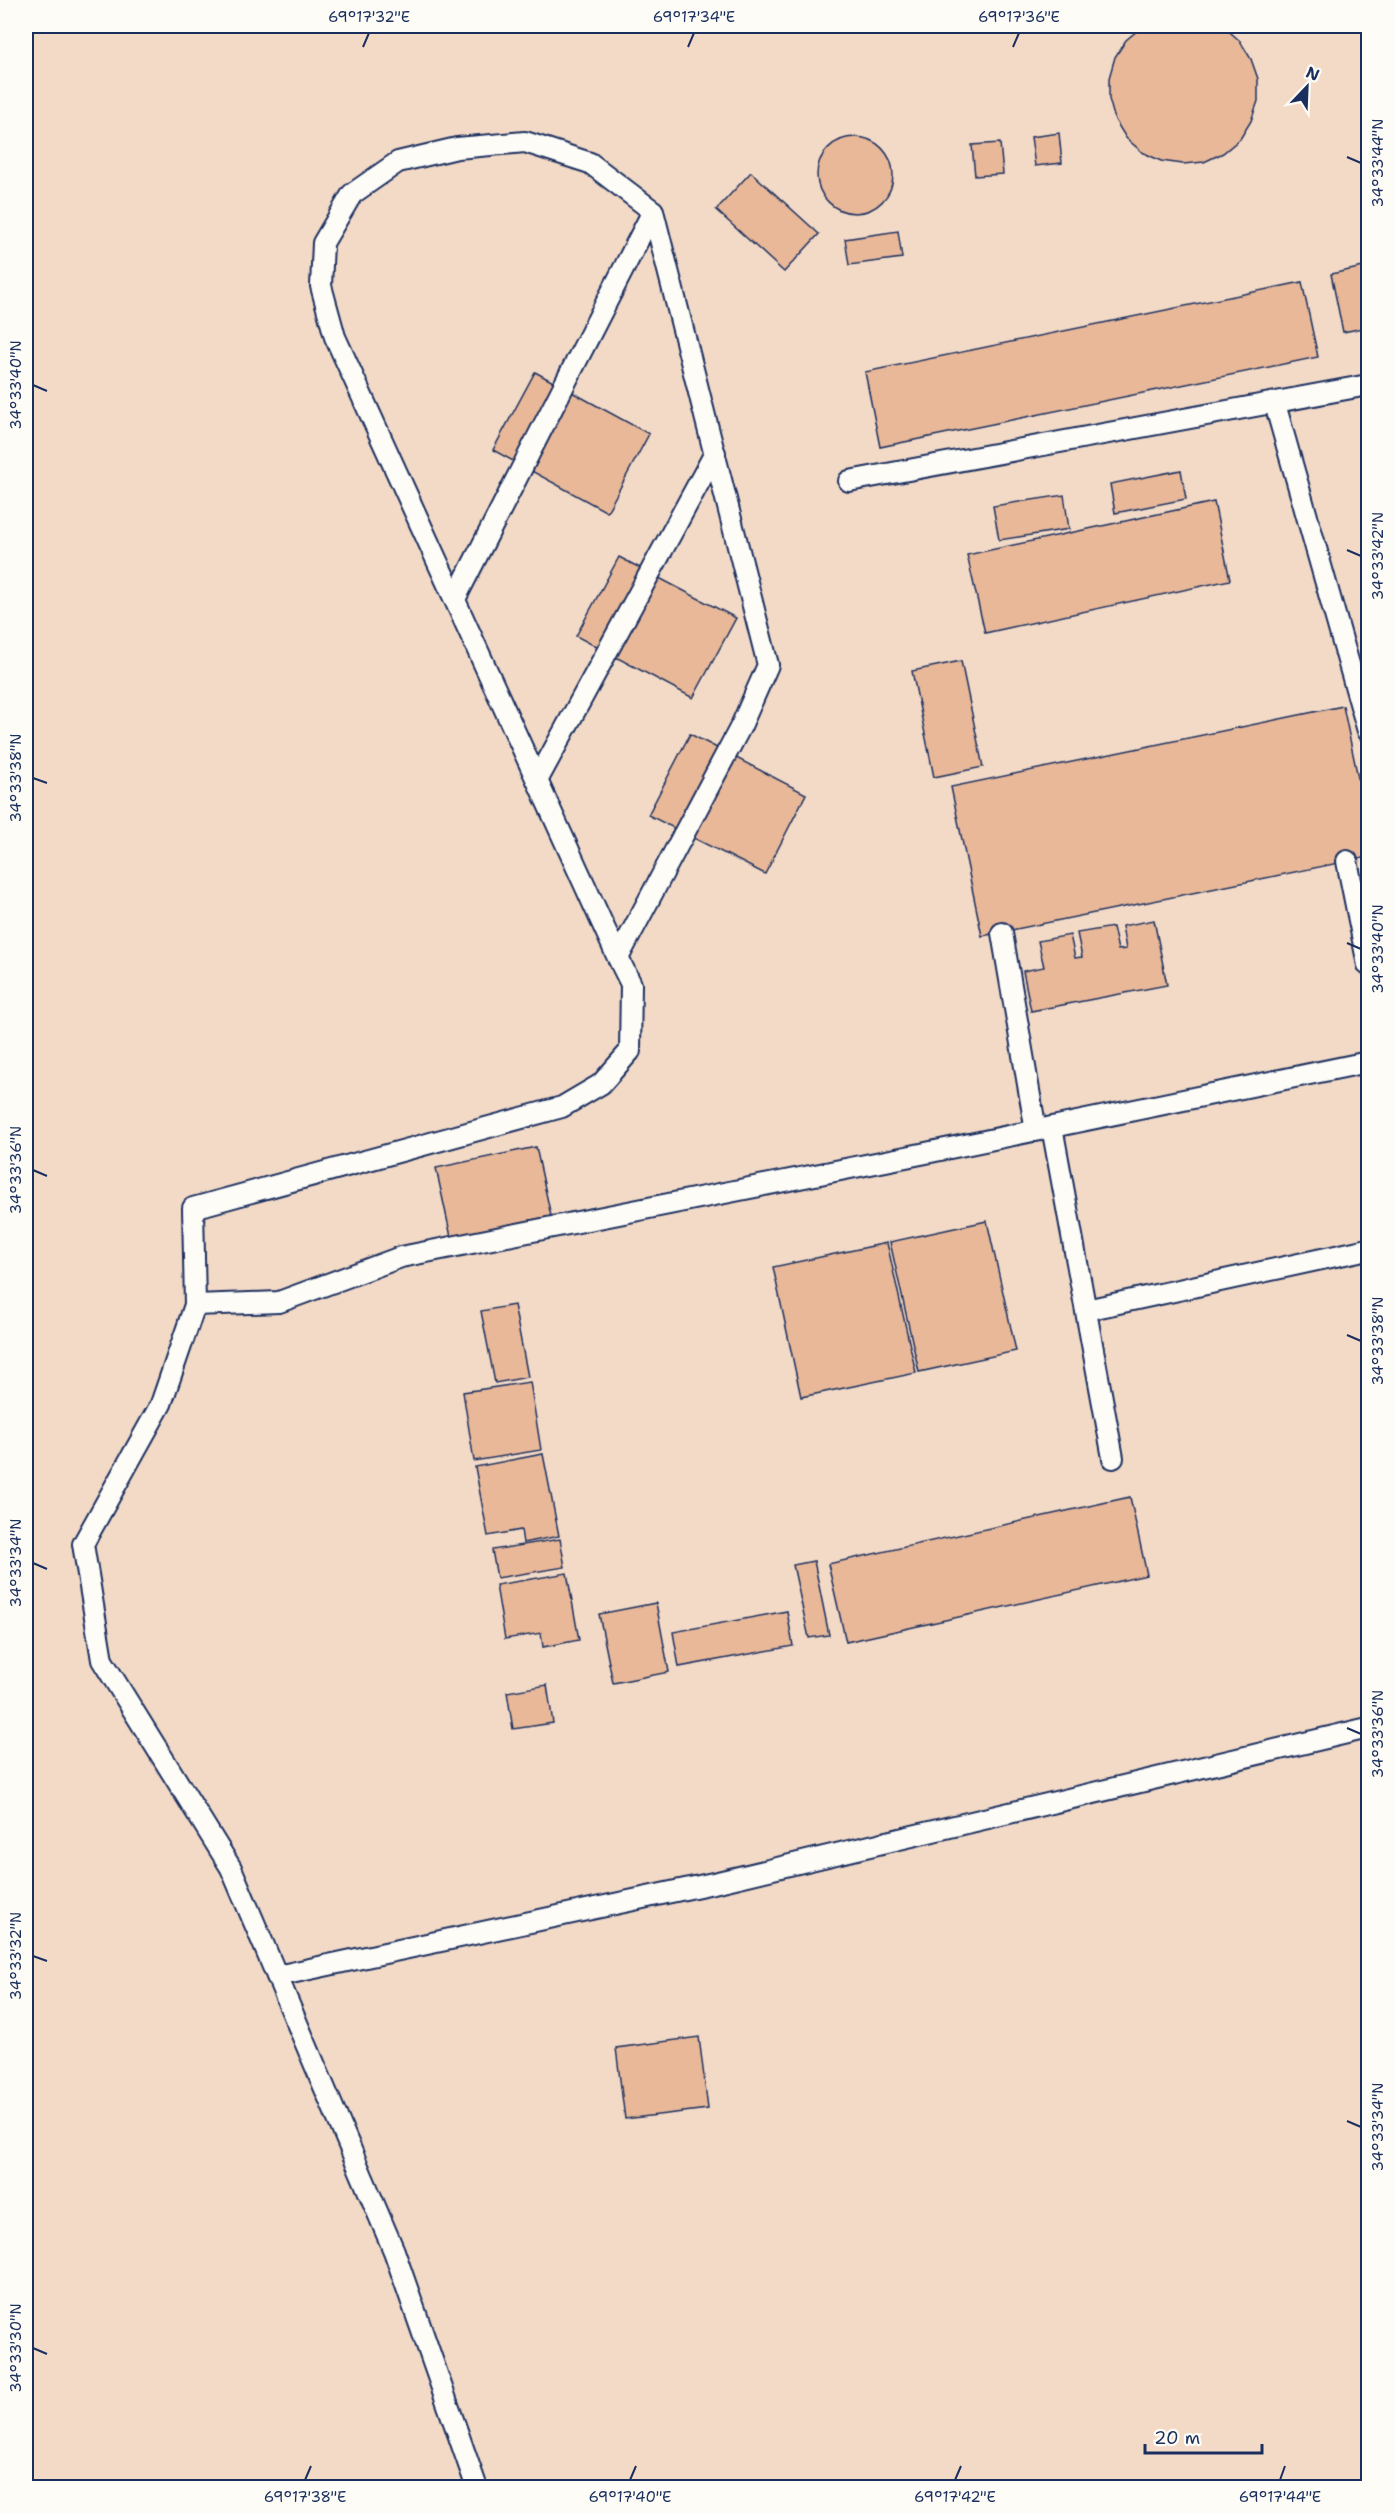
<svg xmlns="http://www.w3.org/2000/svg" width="1394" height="2513" font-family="'Shantell Sans',sans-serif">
<rect width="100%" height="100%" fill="#f7e8db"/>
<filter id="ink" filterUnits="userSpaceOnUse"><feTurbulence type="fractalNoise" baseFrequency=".0167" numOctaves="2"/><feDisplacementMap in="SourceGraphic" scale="12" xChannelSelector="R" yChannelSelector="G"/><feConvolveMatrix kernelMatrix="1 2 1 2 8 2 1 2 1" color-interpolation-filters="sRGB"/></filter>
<g filter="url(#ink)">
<polygon fill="#f2dac7" points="26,26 1368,26 1368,2487 26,2488"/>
<g fill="#e8b899" stroke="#1b2f5e" stroke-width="1.5">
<polygon points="1143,26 1223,26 1240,41 1251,59 1258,79 1258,101 1251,121 1240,139 1223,153 1204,162 1183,164 1161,161 1142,152 1126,138 1115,120 1109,99 1109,78 1115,57 1126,40"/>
<polygon points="1059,133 1062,163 1035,166 1031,137"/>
<circle cx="855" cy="175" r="38"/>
<polygon points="1000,143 1003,174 975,176 972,145"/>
<polygon points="751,172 819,234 784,272 716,210"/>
<polygon points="898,231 902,258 849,265 845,239"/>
<polygon points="1368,266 1368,327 1343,332 1331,274"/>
<polygon points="1302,282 1318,357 880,447 865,372"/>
<polygon points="535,372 649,434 607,512 493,450"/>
<polygon points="1181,470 1186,499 1115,513 1110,484"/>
<polygon points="1064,495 1069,529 999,540 993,506"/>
<polygon points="1214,502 1230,580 985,633 967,555"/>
<polygon points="619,557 736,618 693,698 576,636"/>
<polygon points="961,661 983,767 934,777 912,671"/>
<polygon points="1343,706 1368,826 1368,857 982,936 951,787"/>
<polygon points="690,734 806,794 765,874 648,815"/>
<polygon points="1154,920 1167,985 1031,1011 1023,971 1044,967 1038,941 1070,935 1075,958 1082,957 1077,933 1113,927 1118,950 1126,949 1122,926"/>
<polygon points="536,1147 551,1216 451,1237 436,1168"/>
<polygon points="987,1221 1016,1351 919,1372 890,1242"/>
<polygon points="887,1243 916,1373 801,1397 773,1267"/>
<polygon points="514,1305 528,1377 495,1383 481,1311"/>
<polygon points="530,1382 541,1450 474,1461 463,1392"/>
<polygon points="543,1454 559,1536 523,1543 521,1530 488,1536 475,1467"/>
<polygon points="1130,1497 1147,1575 846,1642 828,1564"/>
<polygon points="560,1539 565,1567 497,1578 492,1550"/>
<polygon points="814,1561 829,1635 809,1638 793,1565"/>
<polygon points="567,1573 579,1640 543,1647 541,1633 505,1639 496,1585"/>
<polygon points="656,1603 669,1672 613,1683 599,1614"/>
<polygon points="787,1611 793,1646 679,1667 673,1632"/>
<polygon points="547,1685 553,1723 513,1729 507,1692"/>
<polygon points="699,2037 708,2109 625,2119 616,2048"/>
</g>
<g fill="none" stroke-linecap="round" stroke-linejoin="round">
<defs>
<g id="lane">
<polyline points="1275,404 1368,731"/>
<polyline points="849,481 1368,385"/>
<polyline points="455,599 653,211"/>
<polyline points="538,779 715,453"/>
<polyline points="1347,861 1368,965"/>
<polyline points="1002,933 1036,1131"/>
<polyline points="1052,1127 1113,1458"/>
<polyline points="195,1305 193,1208 562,1107 601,1084 630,1051 631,984 618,958 335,337 321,286 323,243 352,194 398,162 457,148 525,142 590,163 653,211 768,665 741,726 618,958"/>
<polyline points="1086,1310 1368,1249"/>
<polyline points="277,1976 718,1882 1368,1728"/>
<polyline points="477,2488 394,2251 231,1868 102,1660 83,1544 161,1404 195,1305 279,1302 401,1257 921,1154 1368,1062"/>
</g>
</defs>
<use href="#lane" stroke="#1b2f5e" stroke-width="24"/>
<use href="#lane" stroke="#fdfcf7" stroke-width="20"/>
</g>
</g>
<path fill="none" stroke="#1b2f5e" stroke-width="2" d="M363 47 369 33M688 47 694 33M1013 47 1019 33M1347 157 1361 163M33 385 47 391M1347 550 1361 556M33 778 47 783M1347 943 1361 949M33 1170 47 1176M1347 1335 1361 1341M33 1563 47 1569M1347 1728 1361 1734M33 1956 47 1961M1347 2121 1361 2127M33 2348 47 2354M305 2480 311 2466M630 2480 636 2466M955 2480 961 2466M1280 2480 1285 2466"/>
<rect width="1394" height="2513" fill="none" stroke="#fdfcf7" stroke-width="66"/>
<g transform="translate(1307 87) rotate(23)" stroke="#fdfcf7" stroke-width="4.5" paint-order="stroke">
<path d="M0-4.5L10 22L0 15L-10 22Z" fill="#1b2f5e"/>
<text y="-9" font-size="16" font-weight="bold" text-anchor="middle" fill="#1b2f5e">N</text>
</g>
<path d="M1145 2444v9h117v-9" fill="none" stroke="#1b2f5e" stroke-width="3"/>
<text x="1154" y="2444" font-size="18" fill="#1b2f5e" stroke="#fdfcf7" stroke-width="4.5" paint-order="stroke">20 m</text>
<rect x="33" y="33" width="1328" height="2447" fill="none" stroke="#1b2f5e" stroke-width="2"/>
<g font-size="15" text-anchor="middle" fill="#1b2f5e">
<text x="369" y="22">69°17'32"E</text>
<text x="694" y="22">69°17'34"E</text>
<text x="1019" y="22">69°17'36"E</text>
<text transform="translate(1378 163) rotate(-90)" y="5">34°33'44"N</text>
<text transform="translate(16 385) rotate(-90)" y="5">34°33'40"N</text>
<text transform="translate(1378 556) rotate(-90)" y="5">34°33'42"N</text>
<text transform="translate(16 778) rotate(-90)" y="5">34°33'38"N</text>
<text transform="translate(1378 949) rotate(-90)" y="5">34°33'40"N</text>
<text transform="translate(16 1170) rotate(-90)" y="5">34°33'36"N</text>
<text transform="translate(1378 1341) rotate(-90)" y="5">34°33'38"N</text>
<text transform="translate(16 1563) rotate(-90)" y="5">34°33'34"N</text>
<text transform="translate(1378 1734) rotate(-90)" y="5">34°33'36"N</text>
<text transform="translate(16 1956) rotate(-90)" y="5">34°33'32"N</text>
<text transform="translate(1378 2127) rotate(-90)" y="5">34°33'34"N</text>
<text transform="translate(16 2348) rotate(-90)" y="5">34°33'30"N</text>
<text x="305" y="2502">69°17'38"E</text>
<text x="630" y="2502">69°17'40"E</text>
<text x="955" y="2502">69°17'42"E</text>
<text x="1280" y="2502">69°17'44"E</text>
</g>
</svg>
